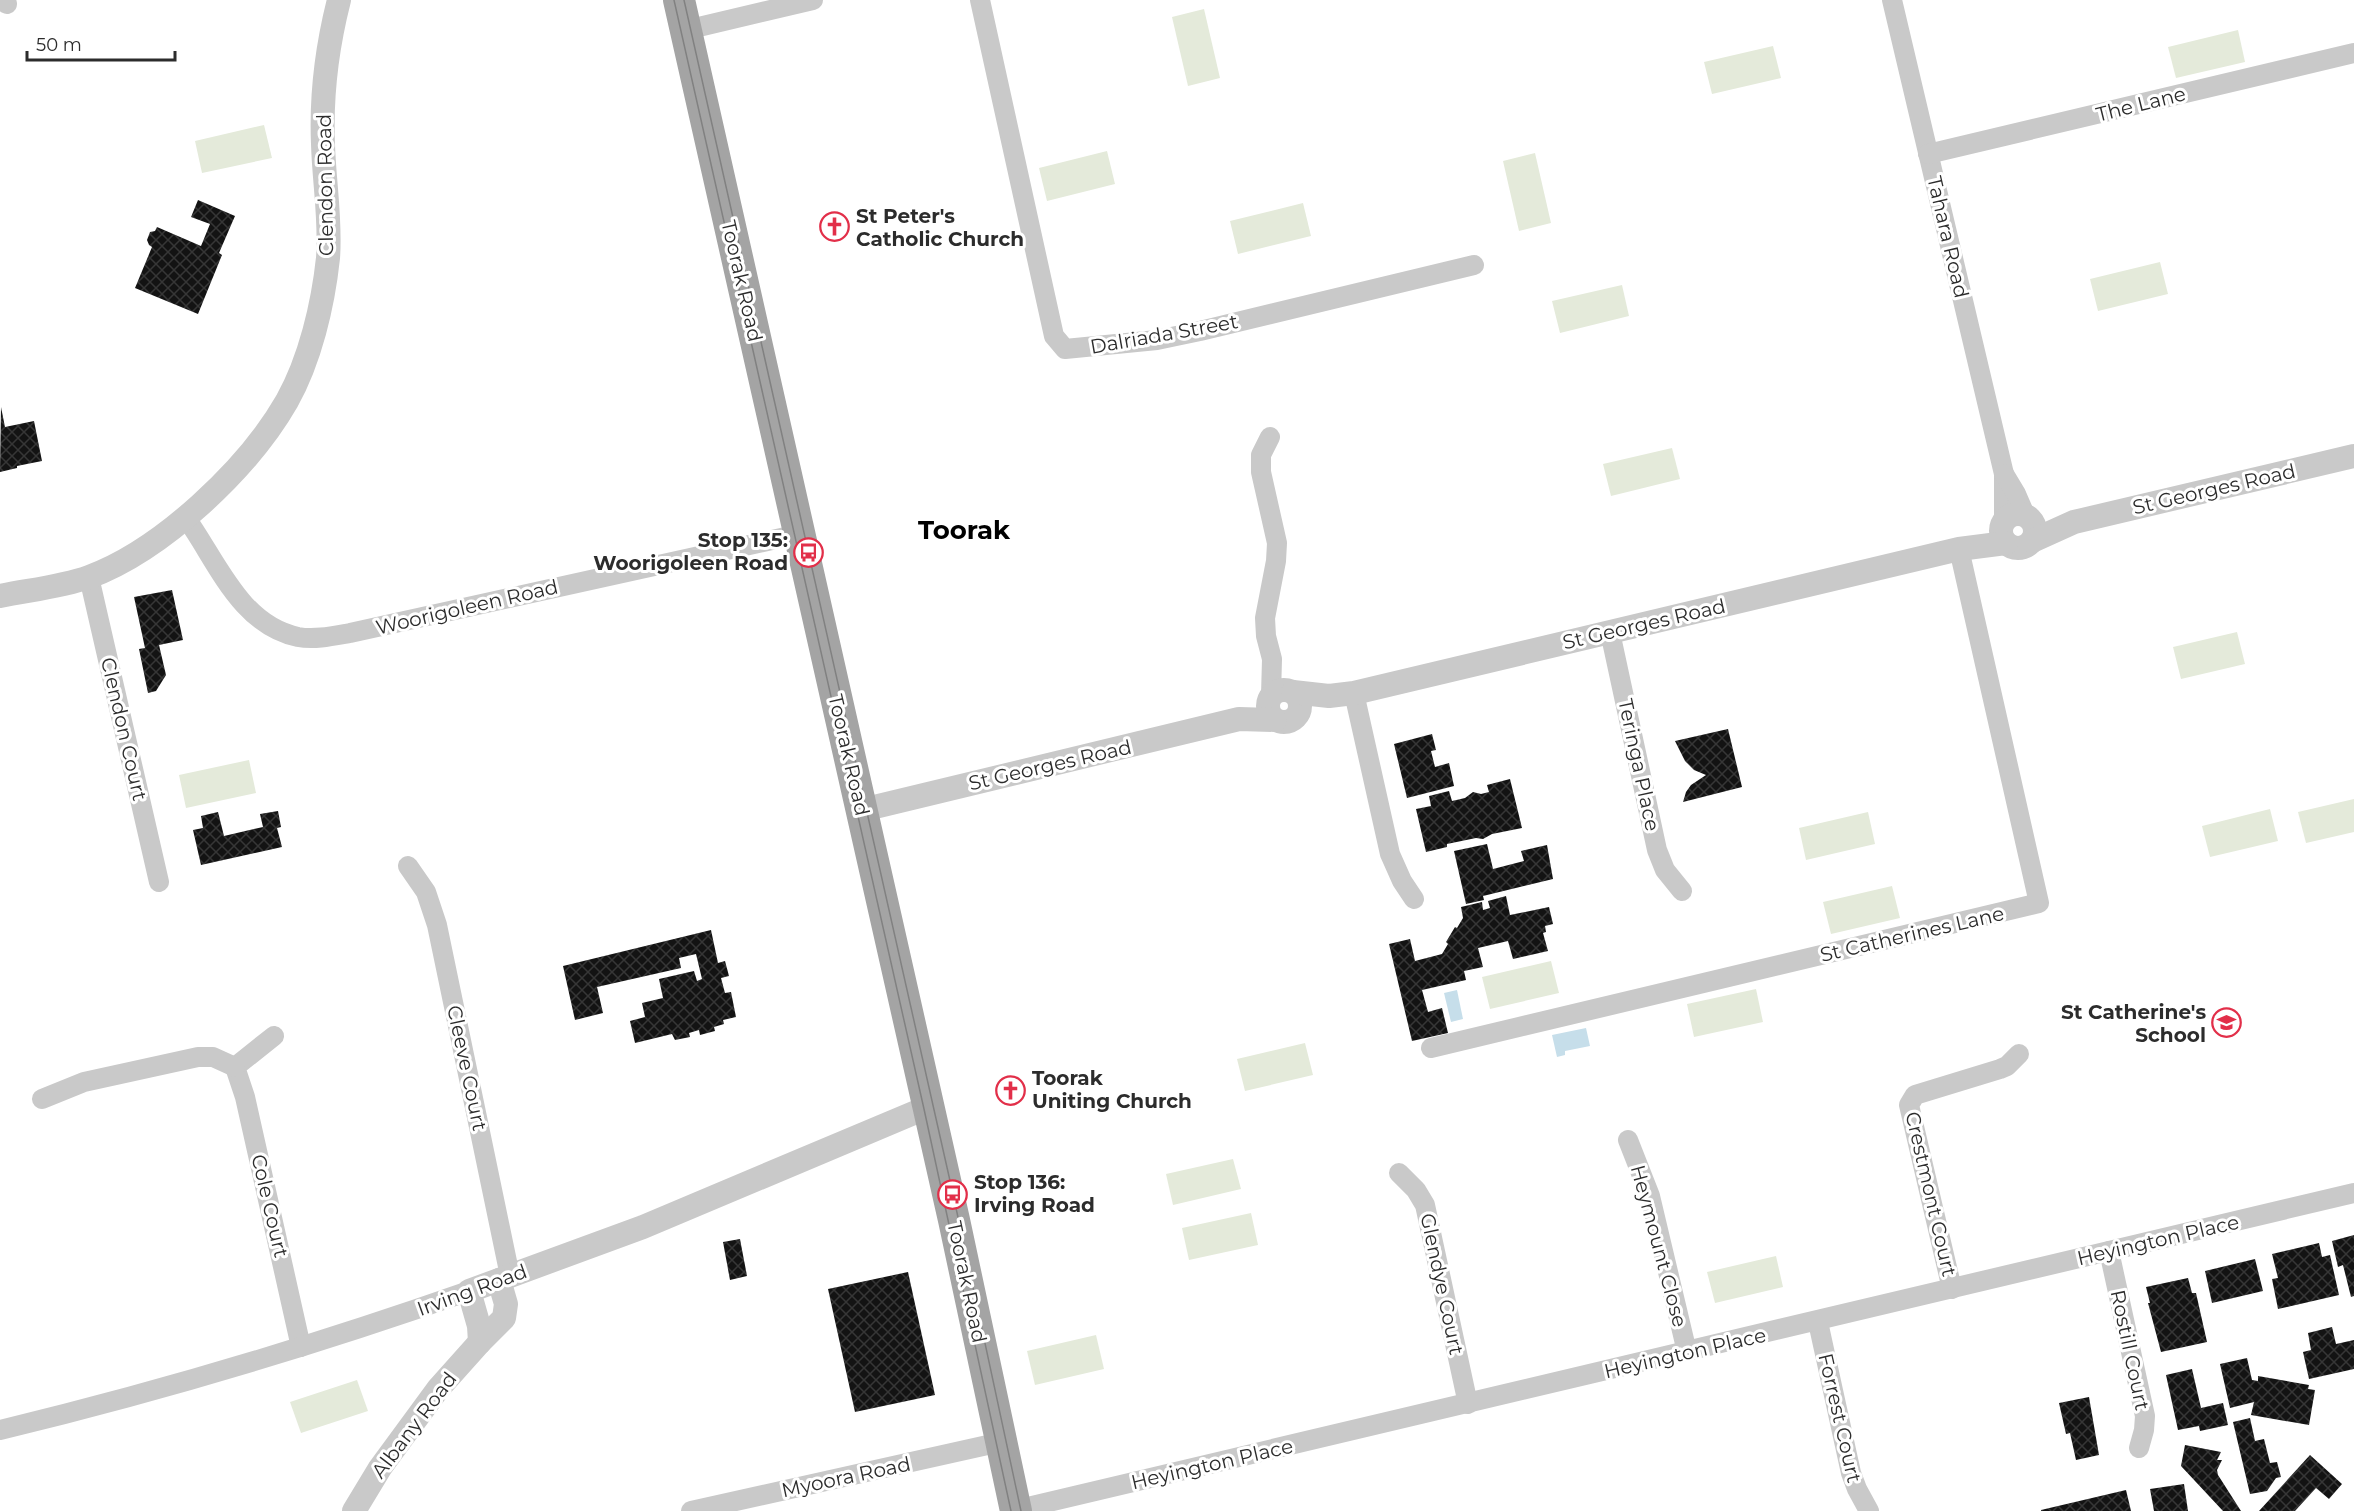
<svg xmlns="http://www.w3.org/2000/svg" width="2354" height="1511" font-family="Montserrat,sans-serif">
<defs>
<pattern id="building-cross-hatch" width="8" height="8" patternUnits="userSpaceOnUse" patternTransform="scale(1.5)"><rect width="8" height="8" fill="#131313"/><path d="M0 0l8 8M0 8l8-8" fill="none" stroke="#363636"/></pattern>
</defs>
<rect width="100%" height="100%" fill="#fff"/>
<g fill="#e4eada">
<polygon points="1204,9 1220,78 1188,86 1172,17"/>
<polygon points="2238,30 2245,62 2176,78 2168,47"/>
<polygon points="1773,46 1781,78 1712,94 1704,62"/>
<polygon points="264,125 272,158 202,173 195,141"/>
<polygon points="1107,151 1115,184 1047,201 1039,168"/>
<polygon points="1535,153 1551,223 1519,231 1503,161"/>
<polygon points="1303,203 1311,236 1238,254 1230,221"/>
<polygon points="2160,262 2168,294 2098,311 2090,279"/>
<polygon points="1622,285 1629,316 1560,333 1552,301"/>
<polygon points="1672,448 1680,479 1611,496 1603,464"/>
<polygon points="2237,632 2245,664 2181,679 2173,647"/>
<polygon points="249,760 256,793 186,808 179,775"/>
<polygon points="2354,799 2354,832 2306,843 2298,812"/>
<polygon points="2270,809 2278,841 2210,857 2202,826"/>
<polygon points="1868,812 1875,844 1806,860 1799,828"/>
<polygon points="1892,886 1900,918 1831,934 1823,902"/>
<polygon points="1551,961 1559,993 1490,1009 1482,977"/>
<polygon points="1756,989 1763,1022 1694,1037 1687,1004"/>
<polygon points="1305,1043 1313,1075 1245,1091 1237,1059"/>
<polygon points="1233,1159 1241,1189 1173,1205 1166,1174"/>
<polygon points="1251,1213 1258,1245 1189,1260 1182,1228"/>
<polygon points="1776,1256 1783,1287 1715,1303 1707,1272"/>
<polygon points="1096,1335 1104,1369 1035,1385 1027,1351"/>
<polygon points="357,1380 368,1411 301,1433 290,1402"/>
</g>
<g fill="#c6deea">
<polygon points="1457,990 1463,1019 1451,1022 1444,993"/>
<polygon points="1586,1028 1590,1046 1565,1051 1565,1055 1557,1057 1552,1035"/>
</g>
<g fill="url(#building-cross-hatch)">
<polygon points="198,200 235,216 219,253 222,255 198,314 135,288 152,247 149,245 147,240 150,232 155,231 157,227 201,246 210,224 191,217"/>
<polygon points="1,407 5,427 34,421 42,461 17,466 17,468 0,472"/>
<polygon points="172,590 183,640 159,645 166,675 156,691 148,693 139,649 145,648 134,597"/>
<polygon points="1728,729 1742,787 1683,802 1686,792 1691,785 1706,775 1694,770 1685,761 1675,741"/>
<polygon points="1432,734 1436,750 1431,751 1435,767 1449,763 1454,786 1407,798 1394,744"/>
<polygon points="1510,779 1522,828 1492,834 1483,839 1476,838 1447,844 1447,847 1426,852 1416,809 1431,806 1429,796 1449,791 1452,801 1465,798 1473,792 1481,794 1489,792 1487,785"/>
<polygon points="278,811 281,827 277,828 282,847 201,865 193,830 203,828 201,816 218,812 224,836 263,827 260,814"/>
<polygon points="1487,844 1493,869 1524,861 1521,851 1547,845 1553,879 1483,896 1484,900 1466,904 1454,851"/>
<polygon points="1506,896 1510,915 1549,907 1553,924 1545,926 1546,932 1543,933 1548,951 1513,959 1508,941 1478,948 1483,967 1464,971 1466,980 1422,990 1428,1012 1442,1008 1448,1033 1412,1041 1389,944 1410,939 1415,961 1442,954 1448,944 1446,942 1455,927 1457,928 1463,918 1461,907 1482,902 1483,910 1490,908 1488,901"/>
<polygon points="711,930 718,963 725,961 729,976 721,978 725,993 731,992 736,1017 723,1020 724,1024 714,1027 715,1031 700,1035 699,1030 689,1033 690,1037 675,1040 672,1034 635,1043 630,1021 645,1017 642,1003 663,998 659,979 694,971 697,981 702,979 696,954 679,958 681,968 597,987 603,1013 575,1020 563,966"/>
<polygon points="2354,1235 2354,1296 2351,1297 2343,1265 2338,1267 2332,1241"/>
<polygon points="740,1239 747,1276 730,1280 723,1242"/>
<polygon points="2319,1243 2322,1257 2330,1255 2339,1295 2278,1309 2272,1279 2278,1278 2272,1254"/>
<polygon points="2255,1259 2263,1291 2212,1303 2205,1271"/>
<polygon points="908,1272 935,1395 855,1412 828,1289"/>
<polygon points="2188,1278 2192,1293 2196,1293 2207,1342 2161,1352 2148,1303 2150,1303 2146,1287"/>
<polygon points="2332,1327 2336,1344 2354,1340 2354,1369 2309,1379 2303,1352 2311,1350 2308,1333"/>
<polygon points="2247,1358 2252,1380 2258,1381 2258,1376 2309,1385 2308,1389 2315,1390 2309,1425 2251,1415 2254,1402 2230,1408 2220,1364"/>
<polygon points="2192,1369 2201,1408 2223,1403 2228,1425 2200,1431 2199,1426 2178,1430 2166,1375"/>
<polygon points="2089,1397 2099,1455 2076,1460 2070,1433 2066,1434 2059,1403"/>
<polygon points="2250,1418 2255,1441 2264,1439 2270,1463 2277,1462 2281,1477 2276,1478 2267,1491 2250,1494 2233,1422"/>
<polygon points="2185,1445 2221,1452 2217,1460 2222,1460 2217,1470 2218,1475 2241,1511 2223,1511 2181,1466"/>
<polygon points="2310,1455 2342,1484 2329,1499 2316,1488 2295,1511 2259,1511"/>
<polygon points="2184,1484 2188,1511 2154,1511 2150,1489"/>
<polygon points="2126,1490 2131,1511 2041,1511 2041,1510"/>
</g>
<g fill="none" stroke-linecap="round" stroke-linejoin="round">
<g stroke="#c9c9c9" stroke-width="20">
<polyline points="6,0 7,4"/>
<polyline points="980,0 1054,336 1065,349 1157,340 1200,331 1474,265"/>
<polyline points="1892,0 2004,474 2004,522"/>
<polyline points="686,30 813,0"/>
<polyline points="1928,154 2354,53"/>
<polyline points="1270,437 1261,455 1261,472 1277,543 1276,561 1265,618 1266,636 1272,659 1271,695"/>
<polyline points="2004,474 2016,494 2026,517"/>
<path d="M186 518C217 561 240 625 298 637 315 640 333 636 350 633L799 534"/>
<polyline points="89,577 159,882"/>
<polyline points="1610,632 1657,850 1665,870 1682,891"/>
<polyline points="1354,693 1390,854 1402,881 1414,899"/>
<polyline points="408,866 426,892 437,925 510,1276"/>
<polyline points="274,1036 235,1067 245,1097 301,1347"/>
<polyline points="1431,1048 2039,903 1959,549"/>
<polyline points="42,1099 84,1082 198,1057 213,1057 235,1067"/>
<polyline points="1628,1140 1650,1196 1687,1352"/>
<polyline points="1399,1173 1416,1190 1425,1205 1468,1404"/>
<polyline points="2109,1251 2145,1416 2144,1430 2139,1448"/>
<polyline points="1952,1289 1909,1105 1915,1095 2000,1069 2007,1066 2019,1054"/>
<polyline points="1818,1322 1851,1473 1857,1489 1869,1511"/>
<path d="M0 1430C158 1392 315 1345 469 1291"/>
<polyline points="1015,1510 2354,1193"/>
<polyline points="691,1511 1001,1442"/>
</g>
<g stroke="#c9c9c9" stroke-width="24">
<circle cx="2018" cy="531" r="17"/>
<polyline points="2032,541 2074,522 2354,456"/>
<path d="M0 596C29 590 61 587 89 577 162 550 248 469 287 401 310 360 323 305 328 258 331 220 324 182 323 144 321 96 327 47 339 0"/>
<circle cx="1284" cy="706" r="16"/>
<polyline points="1293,692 1329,696 1354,693 1959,549 2006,543"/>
<polyline points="862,810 1239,719 1275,720"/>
<polyline points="480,1342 479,1326 469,1291 643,1227 928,1107"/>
<polyline points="354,1511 380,1468 438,1389 480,1342 504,1318 506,1304 499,1280"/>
</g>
<polyline stroke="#a4a4a4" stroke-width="32" points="679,0 954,1220 1016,1511"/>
<g stroke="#818181" stroke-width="1.5">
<polyline points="674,0 924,1109 1011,1511"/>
<polyline points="684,0 953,1194 1021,1511"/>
</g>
</g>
<defs>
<symbol id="church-ring" viewBox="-11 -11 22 22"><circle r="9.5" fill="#fff" stroke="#e22f49" stroke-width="1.5"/><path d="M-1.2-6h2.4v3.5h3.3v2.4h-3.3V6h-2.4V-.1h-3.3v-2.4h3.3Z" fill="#e22f49"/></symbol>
<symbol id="bus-ring" viewBox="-11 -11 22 22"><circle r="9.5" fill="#fff" stroke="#e22f49" stroke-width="1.5"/><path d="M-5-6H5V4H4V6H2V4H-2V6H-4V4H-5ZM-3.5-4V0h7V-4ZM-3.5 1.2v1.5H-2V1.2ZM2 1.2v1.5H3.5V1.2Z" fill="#e22f49"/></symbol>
<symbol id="school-ring" viewBox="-11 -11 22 22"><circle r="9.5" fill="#fff" stroke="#e22f49" stroke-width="1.5"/><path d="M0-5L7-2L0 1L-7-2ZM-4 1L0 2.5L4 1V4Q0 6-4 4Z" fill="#e22f49"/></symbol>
</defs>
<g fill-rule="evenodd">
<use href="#church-ring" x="818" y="210" width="33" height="33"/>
<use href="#bus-ring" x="792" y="536" width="33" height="33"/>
<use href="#school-ring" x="2210" y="1006" width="33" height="33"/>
<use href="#church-ring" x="994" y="1074" width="33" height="33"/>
<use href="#bus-ring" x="936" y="1178" width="33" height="33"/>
</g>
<g text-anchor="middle" stroke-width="6" stroke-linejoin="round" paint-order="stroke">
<g font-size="20" fill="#2c2c2c" stroke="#fff">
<text transform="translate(2141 104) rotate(-14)" y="7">The Lane</text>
<text transform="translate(325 185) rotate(-91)" y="7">Clendon Road</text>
<text transform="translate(1948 237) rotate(77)" y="7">Tahara Road</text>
<text transform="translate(742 281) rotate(77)" y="7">Toorak Road</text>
<text transform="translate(1164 334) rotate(-10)" y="7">Dalriada Street</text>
<text transform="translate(2214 489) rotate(-13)" y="7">St Georges Road</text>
<text transform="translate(467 607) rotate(-13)" y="7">Woorigoleen Road</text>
<text transform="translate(1644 624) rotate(-13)" y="7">St Georges Road</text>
<text transform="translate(124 729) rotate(77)" y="7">Clendon Court</text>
<text transform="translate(849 755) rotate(77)" y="7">Toorak Road</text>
<text transform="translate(1050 765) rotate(-13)" y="7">St Georges Road</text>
<text transform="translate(1639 765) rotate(78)" y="7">Teringa Place</text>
<text transform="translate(1912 934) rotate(-13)" y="7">St Catherines Lane</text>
<text transform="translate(467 1068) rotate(78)" y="7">Cleeve Court</text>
<text transform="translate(1931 1194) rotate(77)" y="7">Crestmont Court</text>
<text transform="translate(270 1206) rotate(77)" y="7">Cole Court</text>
<text transform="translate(2158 1240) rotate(-13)" y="7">Heyington Place</text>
<text transform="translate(1659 1246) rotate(75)" y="7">Heymount Close</text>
<text transform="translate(967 1282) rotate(78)" y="7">Toorak Road</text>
<text transform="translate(1442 1284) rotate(78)" y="7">Glendye Court</text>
<text transform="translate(472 1290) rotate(-20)" y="7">Irving Road</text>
<text transform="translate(2130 1350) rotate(78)" y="7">Rostill Court</text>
<text transform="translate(1685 1353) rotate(-13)" y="7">Heyington Place</text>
<text transform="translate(1840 1418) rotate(77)" y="7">Forrest Court</text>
<text transform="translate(414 1425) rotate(-53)" y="7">Albany Road</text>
<text transform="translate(1212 1464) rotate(-13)" y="7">Heyington Place</text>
<text transform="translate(846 1477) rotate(-12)" y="7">Myoora Road</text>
</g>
<g font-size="20" font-weight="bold" fill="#2c2c2c" stroke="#fff" text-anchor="start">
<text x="856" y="223">St Peter's<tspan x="856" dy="23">Catholic Church</tspan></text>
<text x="788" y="547" text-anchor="end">Stop 135:<tspan x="788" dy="23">Woorigoleen Road</tspan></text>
<text x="2206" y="1019" text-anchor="end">St Catherine's<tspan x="2206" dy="23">School</tspan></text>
<text x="1032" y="1085">Toorak<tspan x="1032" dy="23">Uniting Church</tspan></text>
<text x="974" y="1189">Stop 136:<tspan x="974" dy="23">Irving Road</tspan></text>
</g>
<g font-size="26" font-weight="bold" fill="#000" stroke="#fff">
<text x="964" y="539">Toorak</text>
</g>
</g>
<path d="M27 51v9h148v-9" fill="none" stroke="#2c2c2c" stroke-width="3"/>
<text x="36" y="51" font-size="18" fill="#2c2c2c" stroke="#ffffff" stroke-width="4.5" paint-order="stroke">50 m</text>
</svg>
